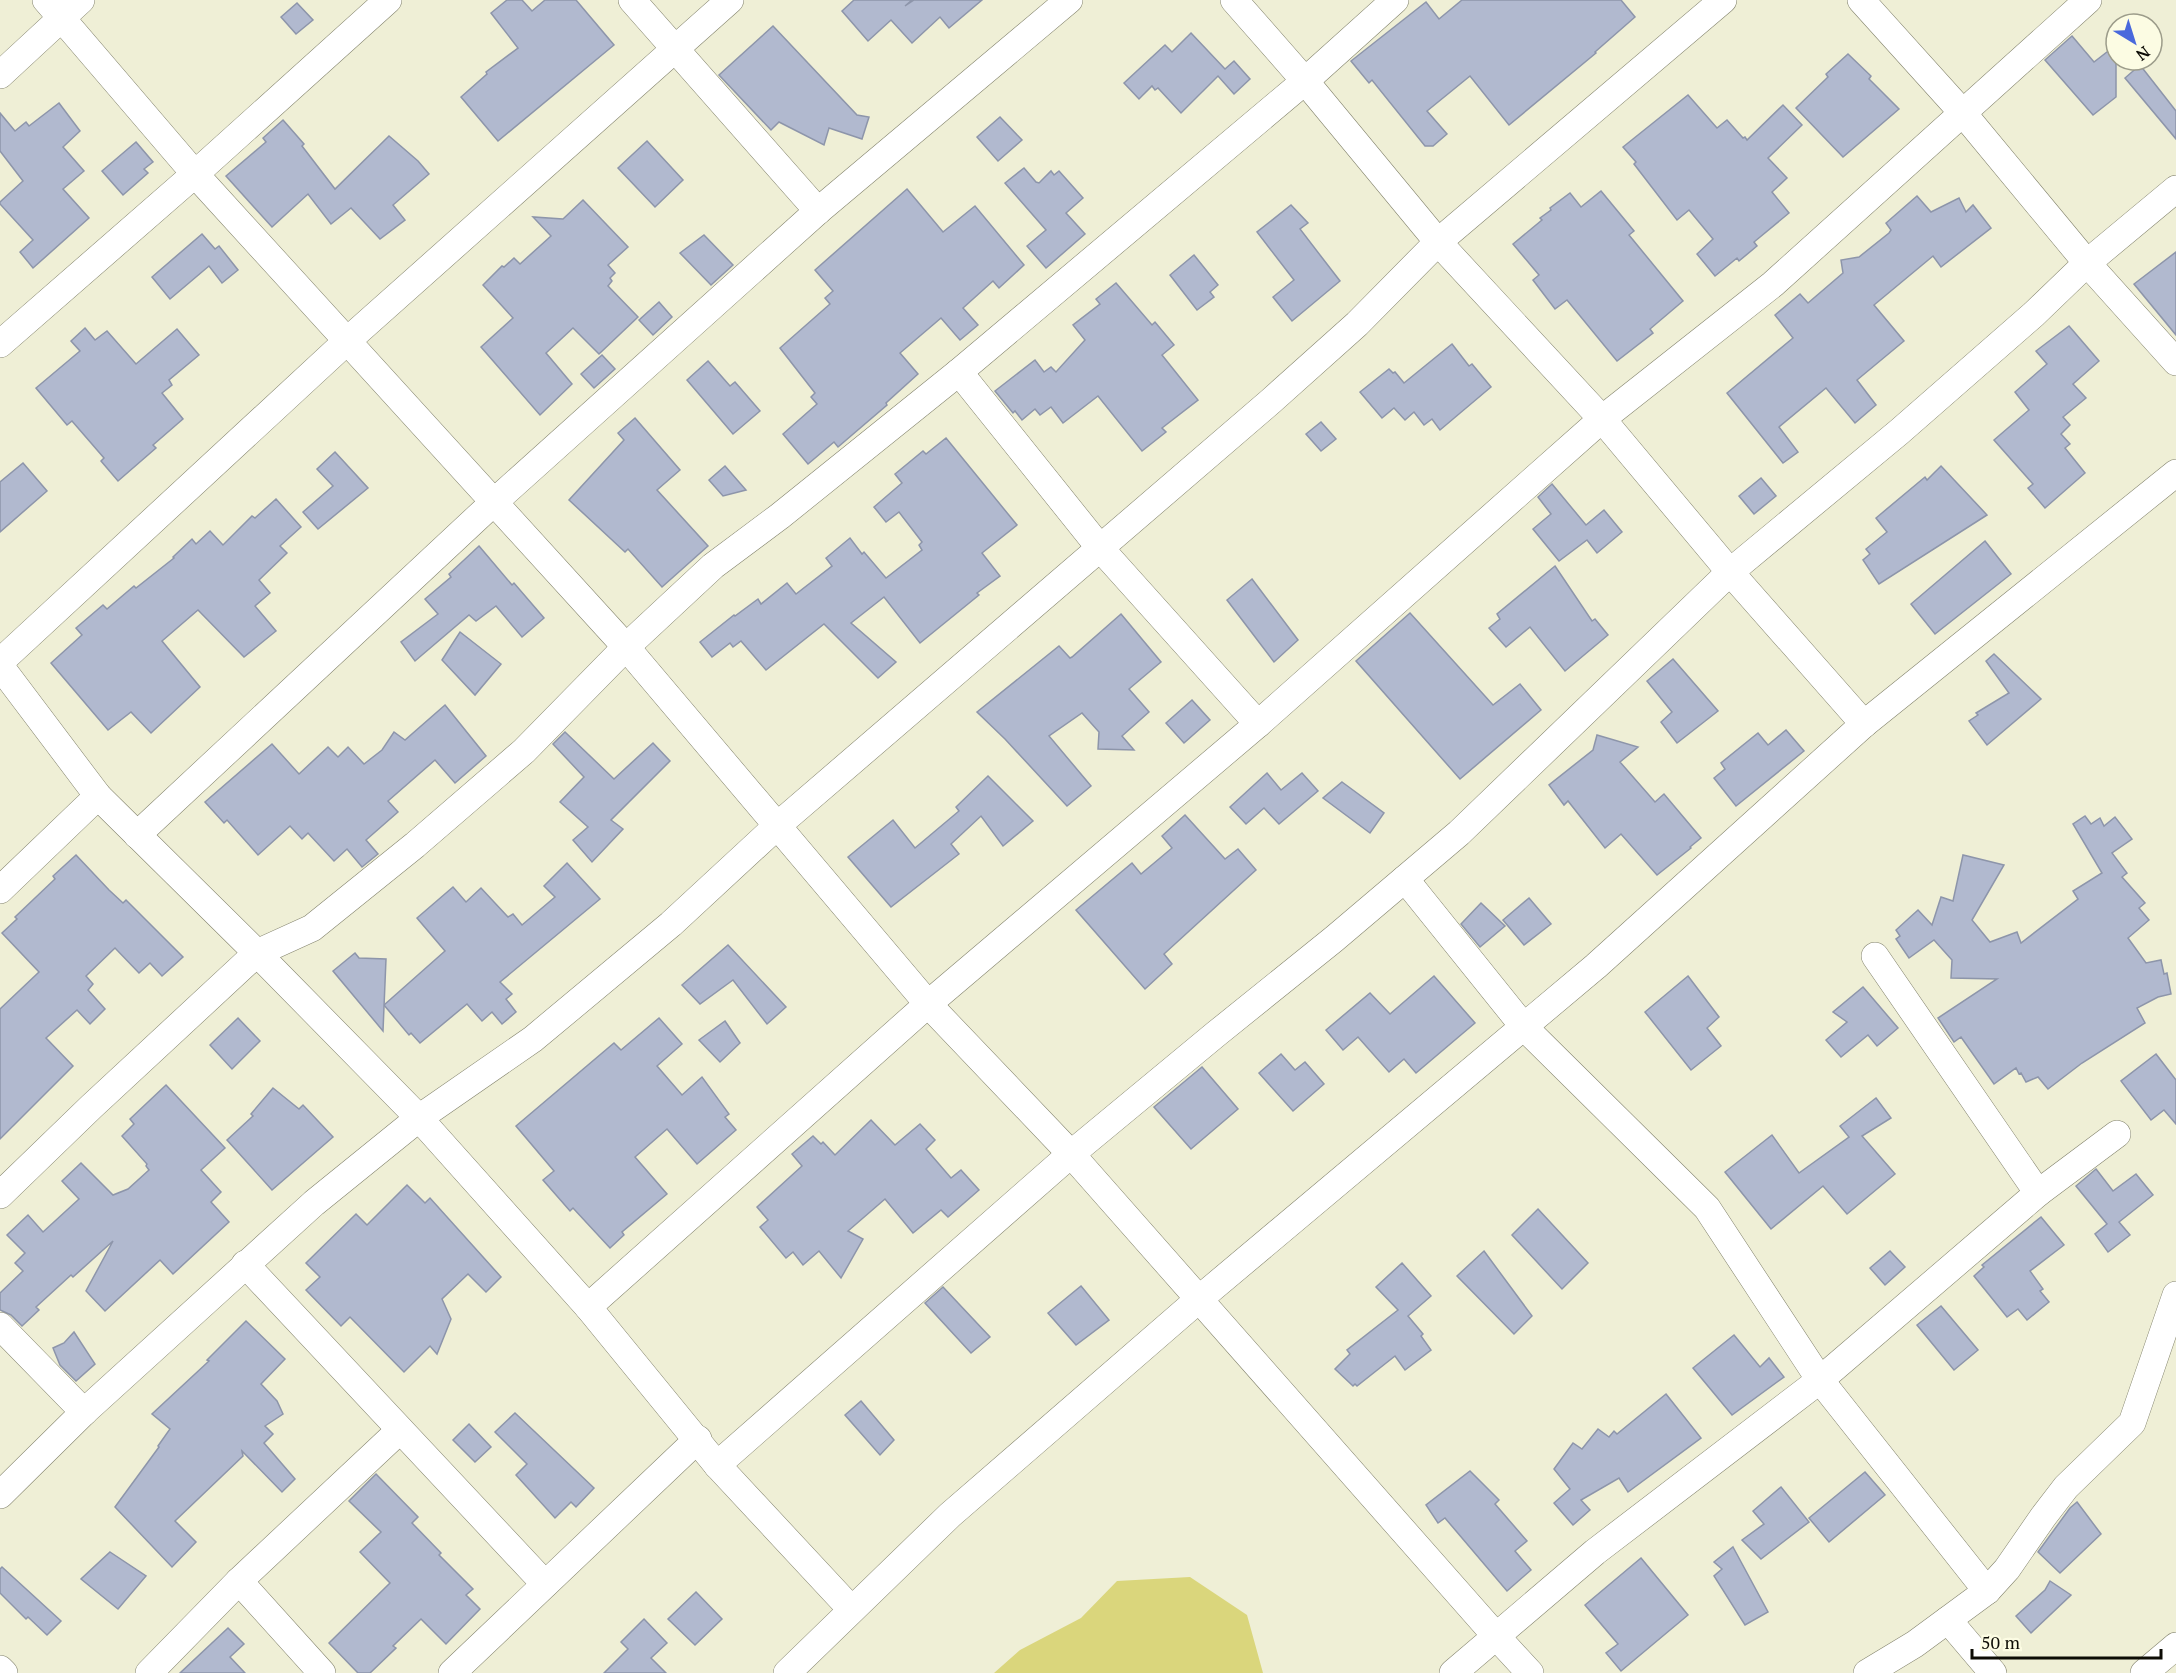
<svg xmlns="http://www.w3.org/2000/svg" width="2176" height="1673" font-family="'PT Serif',serif">
<rect width="100%" height="100%" fill="#efefd6"/>
<polygon fill="#dad67c" points="1190,1577 1247,1615 1263,1673 994,1673 1020,1650 1081,1618 1117,1581"/>
<g fill="#b1b9cf" stroke="#8d95aa" stroke-width="1.5">
<polygon points="507,0 522,0 532,11 545,0 576,0 614,45 498,141 461,97 487,74 486,72 518,48 491,13"/>
<polygon points="854,0 912,0 905,6 914,0 982,0 949,28 940,17 912,43 891,20 868,41 842,11"/>
<polygon points="1462,0 1621,0 1635,17 1595,52 1596,53 1509,125 1470,76 1427,111 1447,134 1433,146 1425,146 1372,80 1369,83 1351,61 1426,2 1439,19"/>
<polygon points="297,3 313,20 296,34 281,17"/>
<polygon points="773,26 857,115 869,117 862,139 829,128 824,145 779,122 771,130 719,75"/>
<polygon points="1191,33 1225,69 1234,61 1250,79 1234,94 1218,76 1181,113 1158,88 1155,90 1152,86 1139,99 1124,83 1165,45 1172,52"/>
<polygon points="2072,36 2094,62 2116,45 2116,97 2093,115 2045,60"/>
<polygon points="1848,54 1871,76 1869,79 1899,109 1843,157 1796,108 1828,77 1826,74"/>
<polygon points="2140,65 2176,111 2176,139 2125,78"/>
<polygon points="1688,95 1717,128 1727,120 1743,138 1745,137 1747,140 1783,105 1802,125 1768,158 1787,178 1772,192 1789,213 1754,242 1757,246 1739,261 1737,258 1715,276 1697,254 1713,239 1689,210 1677,220 1634,164 1636,162 1623,147"/>
<polygon points="59,103 80,131 63,147 84,171 63,189 89,218 33,268 20,252 33,240 0,204 0,202 23,181 0,151 0,113 15,131 26,122 29,126"/>
<polygon points="1000,117 1022,140 998,161 977,137"/>
<polygon points="283,120 304,144 302,146 335,189 389,136 418,161 429,174 393,205 405,220 380,239 351,208 331,224 308,194 272,227 226,176 266,142 263,138"/>
<polygon points="647,141 683,180 655,207 618,168"/>
<polygon points="136,142 153,162 144,169 148,173 123,195 102,171"/>
<polygon points="1024,168 1036,182 1039,183 1051,171 1054,175 1059,171 1083,198 1066,213 1085,234 1046,268 1027,246 1046,230 1005,183"/>
<polygon points="907,189 943,232 975,206 1024,265 999,288 993,281 963,308 978,325 960,340 941,318 900,353 918,374 886,403 887,405 838,447 834,442 808,464 783,434 817,404 811,397 815,393 780,348 830,304 825,298 833,291 815,270"/>
<polygon points="1601,191 1634,231 1629,235 1683,301 1650,329 1653,333 1617,361 1567,300 1555,309 1533,280 1539,275 1513,244 1542,220 1540,218 1551,210 1550,208 1570,193 1581,207"/>
<polygon points="1917,196 1931,212 1959,198 1966,212 1973,205 1991,228 1941,267 1933,256 1874,305 1904,341 1857,380 1876,405 1855,423 1826,388 1779,427 1798,452 1783,463 1727,393 1793,338 1775,315 1800,294 1808,303 1843,273 1841,260 1859,257 1889,233 1891,230 1886,223"/>
<polygon points="583,200 628,247 608,265 615,273 610,278 612,281 608,286 638,317 599,354 573,328 546,353 572,384 540,415 481,347 513,318 483,285 502,266 504,267 514,258 520,264 551,236 533,217 563,219"/>
<polygon points="1291,205 1308,223 1300,229 1340,281 1292,321 1273,297 1294,280 1257,232"/>
<polygon points="202,234 215,249 219,246 238,270 222,283 209,266 170,299 152,277"/>
<polygon points="704,235 733,265 711,285 680,253"/>
<polygon points="2176,252 2176,335 2134,284"/>
<polygon points="1194,255 1218,285 1210,292 1214,297 1197,310 1170,275"/>
<polygon points="1116,283 1152,325 1155,322 1174,345 1162,355 1198,400 1162,428 1166,432 1142,451 1098,396 1063,423 1051,407 1040,415 1035,409 1022,420 1015,411 1013,413 995,391 1035,360 1044,372 1051,367 1056,372 1085,340 1073,325 1100,304 1096,299"/>
<polygon points="659,302 672,317 653,335 639,320"/>
<polygon points="2069,326 2099,361 2073,384 2086,398 2063,417 2070,425 2061,434 2070,444 2065,448 2085,473 2045,508 2028,488 2033,484 1994,440 2029,410 2015,392 2047,364 2036,351"/>
<polygon points="85,328 95,340 107,331 136,364 177,329 199,355 169,380 172,385 162,393 183,419 153,445 156,448 118,481 101,461 104,458 72,421 67,425 36,388 80,351 71,341"/>
<polygon points="1452,344 1469,366 1472,364 1491,387 1440,430 1432,419 1424,425 1414,412 1405,420 1394,408 1382,418 1360,392 1389,369 1393,373 1395,372 1404,383"/>
<polygon points="602,355 615,369 594,388 581,374"/>
<polygon points="708,361 730,386 735,382 760,411 733,434 687,380"/>
<polygon points="635,418 680,470 657,490 708,546 662,587 628,549 625,552 569,500 624,440 618,433"/>
<polygon points="1321,422 1336,439 1321,451 1306,434"/>
<polygon points="946,438 1017,525 982,553 1000,576 977,593 979,595 920,643 884,597 851,623 896,662 878,678 824,624 766,670 741,641 733,647 730,643 712,657 700,642 734,615 735,616 758,599 761,604 787,583 796,594 832,566 826,558 850,538 862,554 864,552 886,578 922,550 919,545 922,542 899,512 886,522 874,507 902,483 895,474 923,451 926,454"/>
<polygon points="335,452 368,488 318,529 303,512 333,486 317,469"/>
<polygon points="23,463 47,491 0,532 0,482"/>
<polygon points="725,466 746,490 723,496 709,480"/>
<polygon points="1941,466 1987,515 1879,584 1863,560 1870,554 1866,549 1887,532 1876,518 1925,477 1927,480"/>
<polygon points="1761,478 1776,496 1754,514 1739,496"/>
<polygon points="1552,484 1586,525 1604,510 1622,532 1597,553 1587,540 1559,561 1533,529 1551,514 1538,497"/>
<polygon points="276,499 301,527 280,546 287,553 259,580 270,593 255,606 276,631 244,657 198,610 162,641 200,687 151,733 131,712 108,730 51,663 82,635 76,628 103,605 107,609 134,586 136,588 174,558 173,557 192,539 196,544 210,531 223,545 252,516 255,518"/>
<polygon points="1985,541 2011,574 1935,634 1911,604"/>
<polygon points="479,546 512,585 514,583 544,618 522,637 496,606 476,621 469,615 415,661 401,642 438,614 425,599 451,577 449,574"/>
<polygon points="1555,566 1592,621 1595,619 1608,635 1565,671 1530,627 1506,647 1489,628 1500,619 1497,614"/>
<polygon points="1252,579 1298,640 1274,662 1227,600"/>
<polygon points="1410,613 1493,705 1520,684 1541,710 1460,779 1356,661"/>
<polygon points="1121,614 1161,662 1129,689 1149,712 1122,736 1134,750 1098,749 1099,732 1082,713 1049,736 1091,786 1067,806 1005,739 977,712 1059,646 1070,658 1072,657"/>
<polygon points="460,632 501,664 475,695 442,660"/>
<polygon points="1994,654 2041,699 1987,745 1969,721 1978,715 1976,713 2009,693 1986,661"/>
<polygon points="1673,659 1718,711 1677,743 1661,722 1672,712 1647,681"/>
<polygon points="1192,700 1210,720 1184,743 1166,723"/>
<polygon points="445,705 486,756 455,783 435,760 388,801 398,812 366,840 378,854 362,867 347,849 334,861 308,833 302,839 290,826 258,855 227,820 224,823 205,802 272,744 299,774 328,747 338,757 348,747 364,764 382,750 394,732 405,740"/>
<polygon points="1786,730 1804,751 1736,806 1714,778 1725,769 1721,763 1758,733 1768,745"/>
<polygon points="565,732 614,779 653,743 670,761 611,820 623,829 592,862 573,840 588,827 560,802 584,777 553,744"/>
<polygon points="1597,735 1638,747 1620,762 1655,802 1664,794 1701,838 1690,847 1691,848 1657,875 1621,834 1605,848 1568,801 1564,805 1549,785 1593,750"/>
<polygon points="1267,773 1281,790 1302,773 1318,791 1279,824 1264,808 1246,824 1230,807"/>
<polygon points="988,776 1033,821 1003,846 981,816 951,844 959,854 891,907 848,857 893,820 915,848 959,811 956,807"/>
<polygon points="1342,782 1384,813 1370,833 1323,798"/>
<polygon points="1185,815 1225,859 1238,849 1256,870 1164,954 1172,964 1145,989 1076,910 1132,863 1141,874 1172,848 1162,836"/>
<polygon points="2085,816 2091,824 2100,818 2104,826 2115,817 2132,839 2112,853 2127,873 2122,877 2145,903 2139,908 2149,920 2128,938 2146,963 2161,960 2164,974 2167,973 2171,994 2158,997 2137,1008 2145,1023 2082,1063 2048,1089 2038,1077 2026,1082 2021,1073 2019,1074 2016,1068 1994,1084 1961,1037 1954,1042 1938,1018 1997,979 1951,978 1952,960 1934,940 1909,958 1896,939 1900,936 1896,930 1918,910 1932,925 1941,897 1953,901 1963,855 2004,865 1972,920 1990,942 2017,932 2021,943 2078,899 2073,891 2102,873 2073,824"/>
<polygon points="76,855 109,890 123,903 126,900 183,957 162,976 150,963 139,973 115,948 86,976 93,984 88,990 105,1009 90,1024 77,1010 46,1038 73,1066 0,1139 0,1009 39,972 2,933 17,919 15,917 55,879 53,876"/>
<polygon points="567,863 600,899 500,982 512,994 506,999 516,1012 502,1024 492,1012 482,1021 467,1004 420,1043 411,1033 409,1035 384,1005 445,951 417,918 453,887 466,902 481,888 508,917 513,914 522,925 555,897 544,886"/>
<polygon points="1529,898 1551,924 1524,945 1503,920"/>
<polygon points="1481,903 1505,926 1480,947 1461,924"/>
<polygon points="728,945 786,1007 767,1024 733,980 700,1004 682,985"/>
<polygon points="355,953 359,958 386,959 383,1031 333,971"/>
<polygon points="1434,976 1475,1023 1416,1073 1404,1059 1389,1072 1358,1037 1343,1050 1326,1030 1370,993 1390,1014"/>
<polygon points="1688,976 1719,1017 1707,1028 1721,1046 1691,1070 1645,1012"/>
<polygon points="1863,987 1898,1028 1877,1046 1868,1035 1841,1057 1826,1040 1847,1022 1833,1012"/>
<polygon points="238,1018 260,1041 232,1069 210,1045"/>
<polygon points="659,1018 682,1044 657,1066 682,1095 702,1077 729,1114 725,1117 736,1130 697,1164 667,1129 635,1157 667,1194 622,1232 624,1235 610,1248 573,1208 570,1211 543,1180 554,1171 516,1126 614,1043 621,1050"/>
<polygon points="725,1021 740,1043 720,1062 699,1040"/>
<polygon points="1281,1054 1295,1070 1305,1062 1324,1084 1293,1111 1259,1073"/>
<polygon points="2156,1054 2176,1080 2176,1124 2164,1110 2151,1120 2121,1081"/>
<polygon points="1202,1067 1238,1109 1191,1149 1154,1107"/>
<polygon points="166,1085 225,1148 201,1170 221,1192 211,1202 229,1222 173,1274 160,1260 105,1311 86,1291 113,1241 73,1277 71,1275 36,1307 39,1310 22,1326 11,1315 0,1310 0,1293 23,1271 15,1263 25,1253 7,1235 28,1215 43,1232 79,1199 62,1181 81,1163 113,1195 128,1189 149,1170 146,1166 147,1164 122,1136 134,1124 130,1119"/>
<polygon points="273,1088 299,1109 303,1105 333,1137 272,1190 227,1140 253,1116 251,1114"/>
<polygon points="1876,1098 1891,1118 1862,1136 1895,1174 1847,1214 1823,1186 1771,1229 1725,1172 1772,1135 1799,1173 1849,1137 1840,1126"/>
<polygon points="871,1120 895,1145 920,1124 935,1140 926,1149 951,1178 961,1170 979,1190 948,1217 941,1210 913,1233 885,1199 848,1231 863,1239 841,1278 819,1251 803,1265 793,1252 786,1258 760,1227 768,1220 757,1207 802,1166 792,1154 813,1136 821,1144 823,1142 835,1155"/>
<polygon points="2096,1169 2113,1191 2136,1174 2153,1195 2119,1222 2130,1235 2108,1252 2095,1234 2107,1224 2076,1186"/>
<polygon points="407,1185 425,1203 430,1198 501,1277 486,1292 468,1274 442,1299 451,1319 437,1354 430,1346 404,1372 350,1317 341,1326 306,1290 320,1277 306,1263 356,1214 367,1225"/>
<polygon points="1538,1209 1588,1263 1562,1289 1512,1235"/>
<polygon points="2041,1217 2064,1245 2030,1271 2043,1289 2040,1291 2049,1302 2027,1320 2018,1309 2007,1317 1974,1276 1984,1267 1982,1265"/>
<polygon points="1484,1251 1532,1316 1514,1334 1457,1276"/>
<polygon points="1890,1251 1905,1267 1885,1285 1870,1268"/>
<polygon points="1402,1263 1431,1296 1408,1316 1423,1334 1421,1336 1431,1350 1405,1370 1395,1356 1357,1386 1355,1384 1353,1386 1335,1369 1350,1354 1347,1350 1398,1310 1376,1287"/>
<polygon points="1081,1286 1109,1320 1076,1345 1048,1313"/>
<polygon points="943,1287 990,1337 971,1353 925,1303"/>
<polygon points="1941,1306 1978,1350 1954,1370 1917,1325"/>
<polygon points="246,1321 285,1359 261,1384 277,1401 283,1414 265,1426 273,1434 264,1443 295,1479 282,1492 242,1451 243,1456 175,1521 196,1542 172,1567 115,1507 159,1447 158,1446 170,1429 152,1414 209,1361 207,1360"/>
<polygon points="74,1332 95,1364 76,1381 60,1365 53,1348 64,1343"/>
<polygon points="1734,1335 1760,1367 1769,1358 1784,1377 1732,1415 1693,1368"/>
<polygon points="1666,1394 1701,1438 1628,1492 1619,1478 1581,1500 1590,1510 1573,1525 1554,1503 1570,1489 1554,1469 1573,1443 1582,1449 1598,1429 1609,1437 1614,1431 1617,1434"/>
<polygon points="861,1401 894,1440 880,1455 845,1415"/>
<polygon points="515,1413 594,1488 576,1507 571,1502 555,1518 516,1475 527,1464 495,1432"/>
<polygon points="469,1424 491,1447 475,1462 453,1440"/>
<polygon points="1470,1471 1499,1500 1495,1504 1527,1541 1515,1551 1531,1570 1507,1591 1445,1518 1438,1523 1426,1505"/>
<polygon points="1865,1472 1885,1495 1829,1542 1809,1518"/>
<polygon points="376,1474 418,1517 412,1523 441,1553 439,1555 473,1589 466,1595 480,1609 446,1644 421,1619 393,1646 396,1648 370,1673 358,1673 329,1643 390,1583 360,1552 381,1532 349,1501"/>
<polygon points="1781,1487 1809,1522 1761,1559 1742,1540 1764,1524 1753,1511"/>
<polygon points="2077,1502 2101,1534 2060,1573 2038,1552 2070,1508"/>
<polygon points="1733,1547 1768,1612 1745,1625 1714,1576 1722,1569 1714,1562"/>
<polygon points="110,1552 146,1576 118,1609 81,1579"/>
<polygon points="1641,1558 1688,1615 1621,1671 1606,1653 1618,1644 1585,1605"/>
<polygon points="2,1567 61,1621 47,1635 28,1617 26,1619 0,1593 0,1569"/>
<polygon points="2050,1581 2071,1595 2031,1633 2016,1616 2045,1590"/>
<polygon points="696,1592 722,1619 695,1645 668,1619"/>
<polygon points="644,1619 667,1643 651,1658 666,1673 604,1673 628,1649 621,1642"/>
<polygon points="228,1628 244,1644 230,1657 245,1673 180,1673"/>
</g>
<g fill="none" stroke-linecap="round" stroke-linejoin="round">
<defs>
<g id="street">
<polyline points="46,0 195,174 626,647 928,1004 1071,1154 1496,1636 1530,1673"/>
<polyline points="632,0 818,211"/>
<polyline points="1234,0 1305,81 1438,242 1602,419 1730,572 1864,724"/>
<polyline points="1861,0 1962,112 2087,263 2176,362"/>
<polyline points="0,75 81,0"/>
<polyline points="0,344 195,174 388,0"/>
<polyline points="959,372 1100,548 1258,724"/>
<polyline points="0,662 347,341 730,0"/>
<polyline points="0,666 98,796 257,953 419,1118 588,1307 717,1465 851,1609"/>
<polyline points="137,835 493,503 818,211 1069,0"/>
<polyline points="1405,879 1524,1027 1707,1208 1820,1380 1987,1591"/>
<polyline points="0,890 98,796"/>
<polyline points="1875,956 2038,1193"/>
<polyline points="0,1195 91,1107 257,953 312,928 415,845 524,751 626,647 713,566 780,516 959,372 1305,81 1395,0"/>
<polyline points="245,1264 545,1584"/>
<polyline points="588,1307 928,1004 1258,724 1602,419 1773,284 2088,0"/>
<polyline points="0,1326 84,1412"/>
<polyline points="717,1465 1071,1154 1216,1034 1334,939 1459,833 1730,572 1899,432 2034,314 2087,263 2176,189"/>
<polyline points="0,1495 84,1412 314,1203 419,1118 533,1039 671,924 778,825 1271,401 1357,324 1438,242 1723,0"/>
<polyline points="239,1581 322,1673"/>
<polyline points="1948,1620 1993,1673"/>
<polyline points="0,1669 4,1673"/>
<polyline points="149,1673 239,1581 400,1430"/>
<polyline points="452,1673 698,1439"/>
<polyline points="787,1673 950,1515 1198,1300 1596,966 1864,724 2176,473"/>
<polyline points="1453,1673 1595,1552 1820,1380 2038,1193 2117,1134"/>
<polyline points="1867,1673 1915,1644 1987,1591 2007,1569 2043,1517 2066,1487 2132,1423 2176,1295"/>
<polyline points="2144,1673 2176,1646"/>
</g>
</defs>
<use href="#street" stroke="#83836d" stroke-width="28"/>
<use href="#street" stroke="#fff" stroke-width="27"/>
</g>
<g transform="translate(2134 42) rotate(142)"><circle r="28" fill="#fcfce3" stroke="#9c9c8a" stroke-width="1.5"/>
<path d="M0-4.5L10 22L0 15L-10 22Z" fill="#4969dc"/>
<text y="-9" font-size="16" font-weight="bold" text-anchor="middle" fill="#0d0c05">N</text>
</g>
<path d="M1972 1649v9h189v-9" fill="none" stroke="#0d0c05" stroke-width="3"/>
<text x="1981" y="1649" font-size="18" fill="#0d0c05" stroke="#fcfce3" stroke-width="4.5" paint-order="stroke">50 m</text>
</svg>
